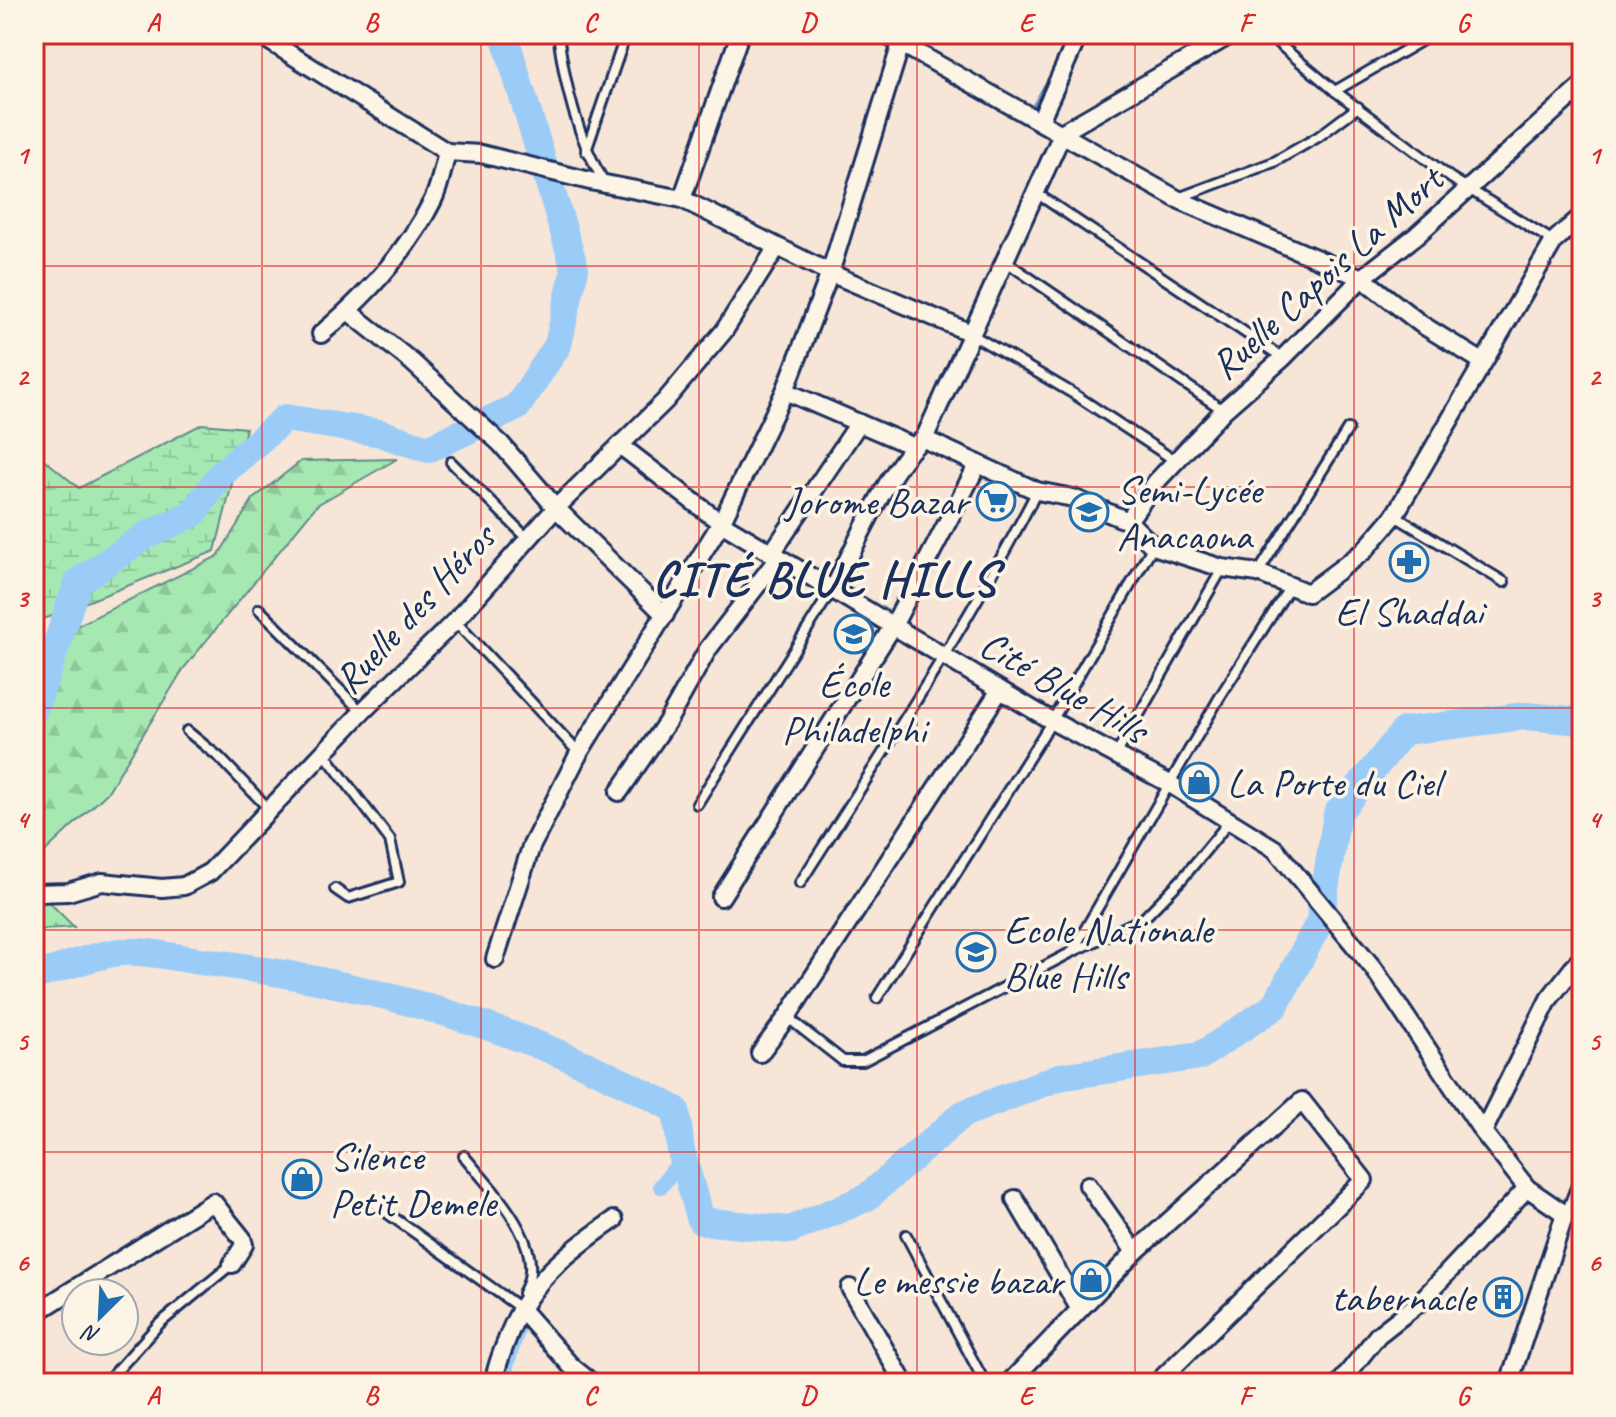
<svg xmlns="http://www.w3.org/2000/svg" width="1616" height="1417" font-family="Caveat,sans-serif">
<defs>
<pattern id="forest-firs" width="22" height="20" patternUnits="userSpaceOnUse" patternTransform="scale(2)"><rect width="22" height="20" fill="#a6e8b1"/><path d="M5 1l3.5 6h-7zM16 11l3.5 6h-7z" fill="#8ec79b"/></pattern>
<pattern id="wetland-marsh" width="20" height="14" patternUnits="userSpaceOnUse" patternTransform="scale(2)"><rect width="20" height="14" fill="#a6e8b1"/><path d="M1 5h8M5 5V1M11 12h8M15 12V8" fill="none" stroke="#8ec79b"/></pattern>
</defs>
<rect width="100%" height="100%" fill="#f7e6d7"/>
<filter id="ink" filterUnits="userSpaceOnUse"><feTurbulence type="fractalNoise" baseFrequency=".0125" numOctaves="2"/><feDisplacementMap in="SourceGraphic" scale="16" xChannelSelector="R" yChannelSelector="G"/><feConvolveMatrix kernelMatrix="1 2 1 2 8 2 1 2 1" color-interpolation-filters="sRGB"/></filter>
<g filter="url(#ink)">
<g fill="url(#forest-firs)" stroke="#608c88" stroke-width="2">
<polygon points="397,459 317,505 184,668 107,793 34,862 34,647 218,556 253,499 301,461"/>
<polygon points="34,887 74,927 34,930"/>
</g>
<polygon fill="url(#wetland-marsh)" stroke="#608c88" stroke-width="2" points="202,424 246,428 215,551 34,623 34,451 79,488"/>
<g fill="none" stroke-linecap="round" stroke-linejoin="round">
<polyline stroke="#688dba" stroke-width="5" points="1032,110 1057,66"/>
<g stroke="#9bccf8" stroke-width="16">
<polyline points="661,1186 683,1158"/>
<polyline points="501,1383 519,1323"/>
</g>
<g stroke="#9bccf8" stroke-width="28">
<polyline points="34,710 78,582 147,535 194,513 220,475 285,418 380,433 428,449 517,407 558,345 575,269 504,34"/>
<path d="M34 976C61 969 94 954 122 952 149 950 181 959 207 962 370 983 532 1030 676 1110L681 1151 701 1221 790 1230 866 1198 963 1114 1059 1077 1200 1056 1275 1006 1320 921 1337 814 1404 731 1525 716 1582 721"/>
</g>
<defs>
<g id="lane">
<path d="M558 34C565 86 577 137 604 182"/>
<polyline points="1267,34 1335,91 1451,178 1553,241"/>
<polyline points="1335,91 1433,34"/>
<polyline points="586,151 626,34"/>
<polyline points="1036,193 1283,358"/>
<polyline points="1178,198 1274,162 1318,137 1358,107"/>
<polyline points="1005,261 1223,410"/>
<polyline points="971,334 1074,394 1177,462"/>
<polyline points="451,462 527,538"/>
<polyline points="1395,516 1504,582"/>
<polyline points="1258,573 1348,429"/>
<polyline points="259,609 362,712"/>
<polyline points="455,621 579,753"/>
<polyline points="187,731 220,758 268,808"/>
<polyline points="324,753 390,840 399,882 348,898 335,889"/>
<polyline points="1116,755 1222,569"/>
<polyline points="697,804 832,590"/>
<polyline points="1229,822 1182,879 1144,918 1072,952 1221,695 1289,588"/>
<path d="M800 883C882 754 967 627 1037 491"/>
<polyline points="877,998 1052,721 1153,546"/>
<polyline points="787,1017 843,1061 863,1061 1072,952"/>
<path d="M464 1156C491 1189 551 1248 523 1293"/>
<polyline points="376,1205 520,1308"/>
<polyline points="1566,1213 1582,1172"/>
<polyline points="906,1235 985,1383"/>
<polyline points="34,1364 51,1383"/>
<polyline points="106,1383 159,1324 232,1264"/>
</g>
<g id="street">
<polyline points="258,34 447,152 481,154 590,181 682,199 830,273 971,333"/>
<polyline points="884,34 1177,199 1362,278 1421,324 1481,361"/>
<polyline points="1040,121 1079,34"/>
<polyline points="682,199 740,34"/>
<polyline points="348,311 412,362 501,444 556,508 665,615"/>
<path d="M321 334C365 297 407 252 433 200 440 186 443 167 447 152"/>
<polyline points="785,391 912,446"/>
<polyline points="924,439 1037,491 1073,498 1128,521 1153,546 1222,568 1258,573 1308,593 1364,551 1394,516 1554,241 1582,216"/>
<polyline points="621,446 721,523 1052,721 1170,784 1275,849 1374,969 1483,1132 1527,1188 1565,1214 1509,1383"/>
<polyline points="1128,521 1156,482 1224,410 1283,358 1362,278 1417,235 1582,86"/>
<polyline points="772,553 859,423"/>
<path d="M833 590C851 555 894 456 924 439L1063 132 1232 34"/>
<polyline points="619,792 667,722 708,649 779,557"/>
<polyline points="34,893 68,892 102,882 162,888 184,886 210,872 362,712 455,621 556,508 665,401 724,331 777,247"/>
<polyline points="721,897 893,626 978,464"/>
<polyline points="495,959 531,847 579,753 721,523 785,391 830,273 904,34"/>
<polyline points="760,1053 787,1017 1000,690"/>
<polyline points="1483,1132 1549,999 1577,963"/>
<polyline points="1088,1185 1135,1252"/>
<polyline points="1015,1199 1079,1308"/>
<polyline points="850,1288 904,1383"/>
<polyline points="520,1308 571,1366 592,1383"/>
<polyline points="34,1314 213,1202 242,1238 244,1245 232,1264"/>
<path d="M494 1383C495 1369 501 1355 506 1342 526 1284 566 1253 614 1220"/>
<polyline points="1009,1383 1135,1252 1302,1101 1364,1180 1157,1383"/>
<polyline points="1340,1383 1378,1335 1420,1302 1527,1188"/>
</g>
</defs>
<use href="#lane" stroke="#1b2f5e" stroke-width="14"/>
<use href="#street" stroke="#1b2f5e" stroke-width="22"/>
<use href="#lane" stroke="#fcf5e5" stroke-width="8"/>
<use href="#street" stroke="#fcf5e5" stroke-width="16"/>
</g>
</g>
<path fill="none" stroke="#d62828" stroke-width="2" stroke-opacity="0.55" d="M262 34V1383M481 34V1383M699 34V1383M917 34V1383M1135 34V1383M1354 34V1383M34 266H1582M34 487H1582M34 708H1582M34 930H1582M34 1152H1582"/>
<defs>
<symbol id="supermarket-ring" viewBox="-11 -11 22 22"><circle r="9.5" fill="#fcf5e5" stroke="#1f6fb2" stroke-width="1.5"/><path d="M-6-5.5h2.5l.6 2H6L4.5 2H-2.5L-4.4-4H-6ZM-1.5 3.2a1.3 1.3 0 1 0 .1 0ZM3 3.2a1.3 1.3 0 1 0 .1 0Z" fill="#1f6fb2"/></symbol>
<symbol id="school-ring" viewBox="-11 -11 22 22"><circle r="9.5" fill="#fcf5e5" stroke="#1f6fb2" stroke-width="1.5"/><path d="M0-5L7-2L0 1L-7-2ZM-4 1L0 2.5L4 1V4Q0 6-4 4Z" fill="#1f6fb2"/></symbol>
<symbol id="pharmacy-ring" viewBox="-11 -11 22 22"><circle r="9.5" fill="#fcf5e5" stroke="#1f6fb2" stroke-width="1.5"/><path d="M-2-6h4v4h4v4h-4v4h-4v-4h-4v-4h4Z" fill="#1f6fb2"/></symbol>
<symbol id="shop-ring" viewBox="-11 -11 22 22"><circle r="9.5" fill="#fcf5e5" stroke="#1f6fb2" stroke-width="1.5"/><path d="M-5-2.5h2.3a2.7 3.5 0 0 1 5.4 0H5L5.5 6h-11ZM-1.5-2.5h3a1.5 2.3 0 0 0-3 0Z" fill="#1f6fb2"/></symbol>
<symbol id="building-ring" viewBox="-11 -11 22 22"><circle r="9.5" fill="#fcf5e5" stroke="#1f6fb2" stroke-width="1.5"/><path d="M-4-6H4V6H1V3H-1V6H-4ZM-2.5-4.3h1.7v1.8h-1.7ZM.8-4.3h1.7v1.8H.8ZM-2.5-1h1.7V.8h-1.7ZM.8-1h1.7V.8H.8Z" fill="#1f6fb2"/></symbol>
</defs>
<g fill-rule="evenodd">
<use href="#supermarket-ring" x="974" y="479" width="44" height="44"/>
<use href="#school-ring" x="1067" y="490" width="44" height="44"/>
<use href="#pharmacy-ring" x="1387" y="540" width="44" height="44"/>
<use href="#school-ring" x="832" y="612" width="44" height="44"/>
<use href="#shop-ring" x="1177" y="760" width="44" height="44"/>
<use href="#school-ring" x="954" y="930" width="44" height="44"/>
<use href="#shop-ring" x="280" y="1157" width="44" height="44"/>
<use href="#shop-ring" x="1069" y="1258" width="44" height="44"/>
<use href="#building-ring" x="1481" y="1275" width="44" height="44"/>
</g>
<g text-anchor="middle" stroke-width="7" stroke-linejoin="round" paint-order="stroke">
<g font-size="40" fill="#1b2f5e" stroke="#fcf5e5">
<text transform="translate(1326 272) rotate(-42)" y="14">Ruelle Capois La Mort</text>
<text transform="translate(414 608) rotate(-47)" y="14">Ruelle des Héros</text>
<text transform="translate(1064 686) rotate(30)" y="14">Cité Blue Hills</text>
</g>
<g font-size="40" fill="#1b2f5e" stroke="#fcf5e5" text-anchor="start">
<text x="1117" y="503">Semi-Lycée<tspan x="1117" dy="46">Anacaona</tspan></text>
<text x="968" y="515" text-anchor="end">Jorome Bazar</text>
<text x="1409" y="625" text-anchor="middle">El Shaddai</text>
<text x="854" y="697" text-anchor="middle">École<tspan x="854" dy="46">Philadelphi</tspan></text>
<text x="1227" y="796">La Porte du Ciel</text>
<text x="1004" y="943">Ecole Nationale<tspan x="1004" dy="46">Blue Hills</tspan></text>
<text x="330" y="1170">Silence<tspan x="330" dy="46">Petit Demele</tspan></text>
<text x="1063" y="1294" text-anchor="end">Le messie bazar</text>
<text x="1475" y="1311" text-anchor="end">tabernacle</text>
</g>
<g font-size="48" font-weight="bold" letter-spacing="2" fill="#1b2f5e" stroke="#fcf5e5">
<text x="825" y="595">CITÉ BLUE HILLS</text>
</g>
</g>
<rect width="1616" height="1417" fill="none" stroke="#fcf5e5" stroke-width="88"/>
<g transform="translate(100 1317) rotate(204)"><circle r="38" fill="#fcf5e5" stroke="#a2a6af" stroke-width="2"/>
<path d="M0-6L14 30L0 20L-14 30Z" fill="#1f6fb2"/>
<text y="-12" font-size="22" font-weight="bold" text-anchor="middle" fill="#1b2f5e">N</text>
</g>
<rect x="44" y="44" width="1528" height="1329" fill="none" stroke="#d62828" stroke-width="3"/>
<g font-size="26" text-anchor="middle" font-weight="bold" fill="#d62828">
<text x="153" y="31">A</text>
<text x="371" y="31">B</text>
<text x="590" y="31">C</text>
<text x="808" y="31">D</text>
<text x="1026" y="31">E</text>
<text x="1245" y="31">F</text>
<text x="1463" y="31">G</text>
<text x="22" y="164">1</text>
<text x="1594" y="164">1</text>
<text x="22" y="385">2</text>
<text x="1594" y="385">2</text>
<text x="22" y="607">3</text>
<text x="1594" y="607">3</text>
<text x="22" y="828">4</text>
<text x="1594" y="828">4</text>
<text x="22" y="1050">5</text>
<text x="1594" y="1050">5</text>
<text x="22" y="1271">6</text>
<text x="1594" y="1271">6</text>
<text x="153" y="1404">A</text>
<text x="371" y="1404">B</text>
<text x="590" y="1404">C</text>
<text x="808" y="1404">D</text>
<text x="1026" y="1404">E</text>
<text x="1245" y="1404">F</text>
<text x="1463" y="1404">G</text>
</g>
</svg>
